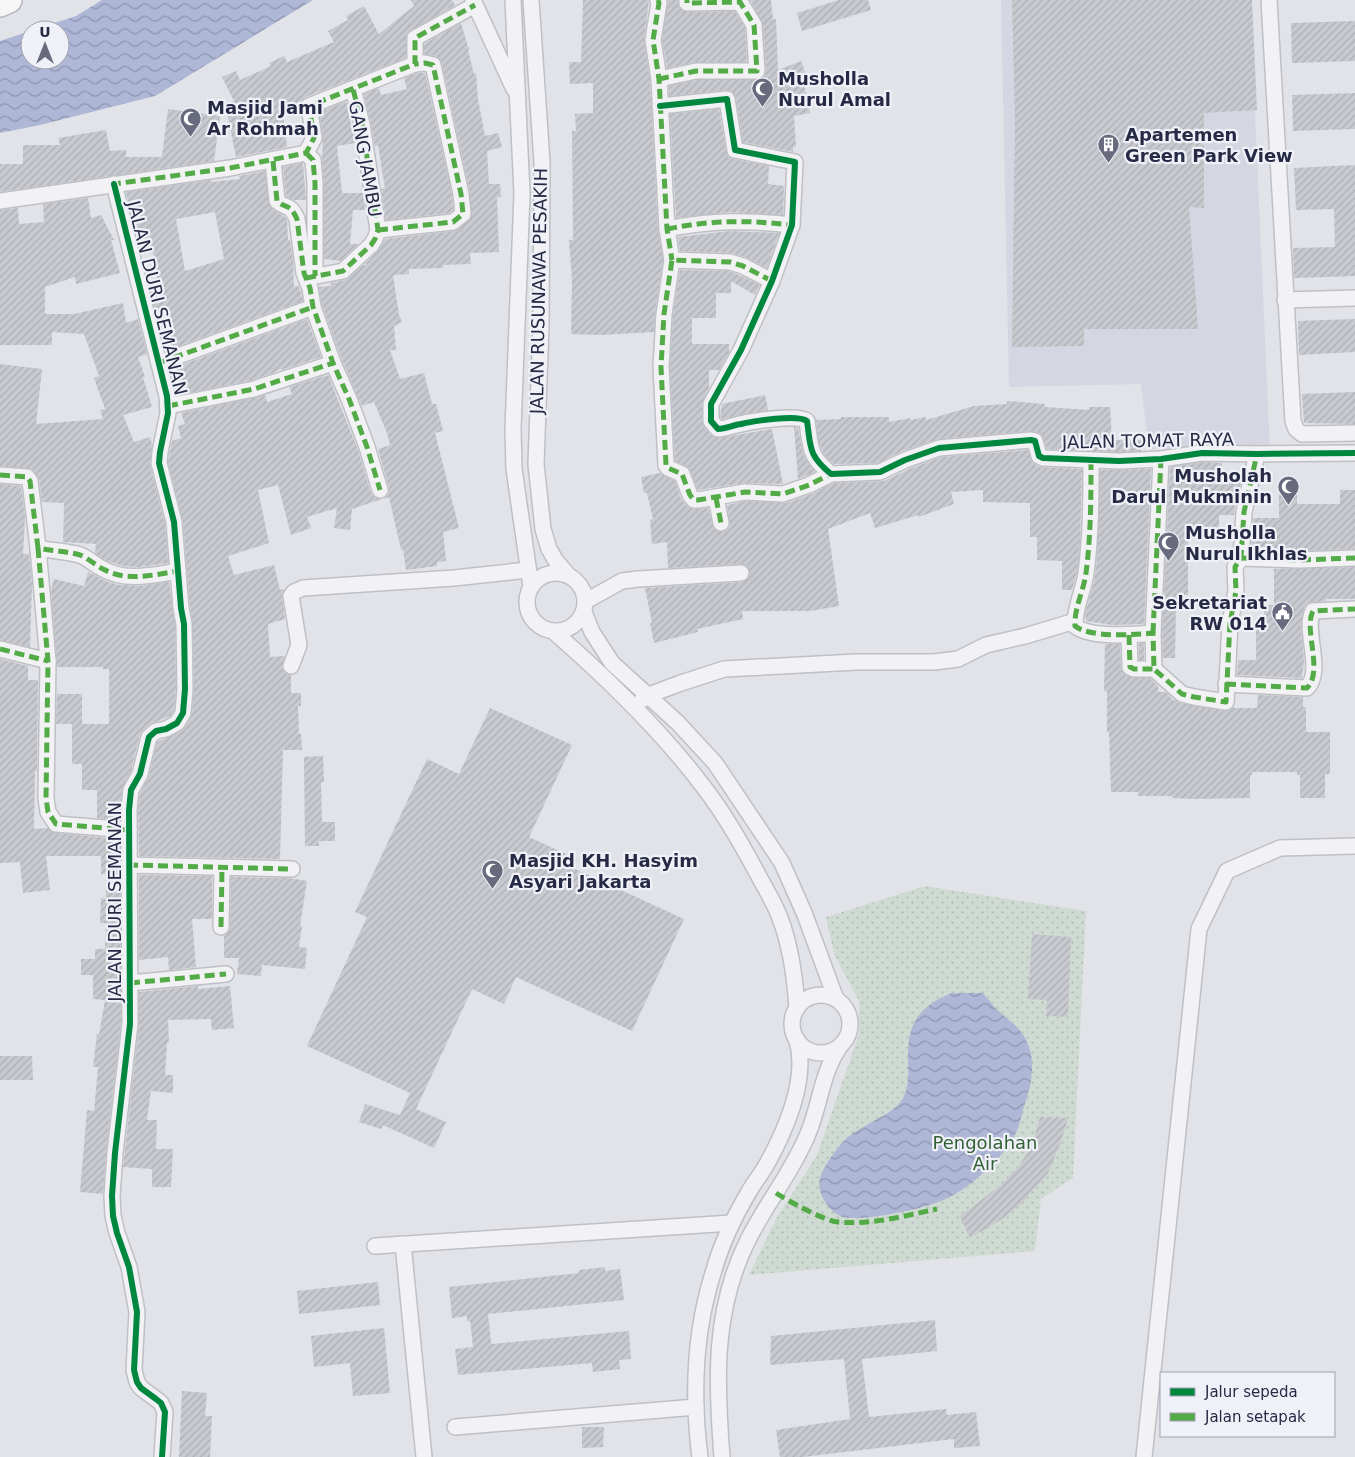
<svg xmlns="http://www.w3.org/2000/svg" width="1355" height="1457" font-family="'DejaVu Sans',sans-serif">
<defs>
<pattern id="green-dots" width="8" height="8" patternUnits="userSpaceOnUse" patternTransform="scale(1.25)"><rect width="8" height="8" fill="#cfdbd2"/><path d="M2 2h.1M6 6h.1" fill="none" stroke="#b2bcb6" stroke-width="1.8" stroke-linecap="round"/></pattern>
<pattern id="water-waves" width="16" height="10" patternUnits="userSpaceOnUse" patternTransform="scale(1.25)"><rect width="16" height="10" fill="#aeb7d6"/><path d="M0 5q4-4 8 0t8 0" fill="none" stroke="#8d95af"/></pattern>
<pattern id="building-hatch" width="6" height="6" patternUnits="userSpaceOnUse" patternTransform="scale(1.25)"><rect width="6" height="6" fill="#c9cad0"/><path d="M-1 1l2-2M0 6l6-6M5 7l2-2" fill="none" stroke="#acaeb4"/></pattern>
</defs>
<rect width="100%" height="100%" fill="#e2e3e8"/>
<polygon fill="#d5d6e1" points="1001,0 1250,0 1270,451 1149,449 1141,384 1009,387"/>
<polygon fill="url(#green-dots)" points="925,886 1086,911 1073,1178 1041,1199 1035,1251 749,1275 777,1217 817,1155 859,1034 859,1001 834,954 826,917"/>
<g fill="url(#water-waves)">
<polygon points="102,0 313,0 155,96 40,125 0,133 0,41 30,31 30,60 60,60 60,30 33,30 76,16"/>
<path d="M952 993H983C989 1000 994 1008 1001 1013 1014 1025 1023 1029 1029 1047 1036 1067 1030 1090 1023 1110 1021 1118 1019 1127 1015 1135 1002 1157 973 1186 950 1197 930 1207 907 1211 885 1215 875 1217 849 1220 840 1216 828 1210 816 1192 820 1178 823 1167 834 1152 842 1143 855 1128 876 1122 892 1110 932 1082 875 1023 952 993Z"/>
</g>
<g fill="url(#building-hatch)" fill-rule="evenodd">
<polygon points="411,0 452,0 455,5 407,33 406,38 406,58 306,97 300,103 300,108 283,113 287,147 236,157 225,103 234,101 222,77 236,71 240,80 271,66 269,63 284,56 287,62 334,42 328,31 348,20 346,16 364,6 379,34 414,6"/>
<polygon points="583,0 649,0 644,41 650,80 658,230 663,260 655,313 654,332 599,335 571,334 572,280 569,240 573,240 572,131 576,131 575,114 593,113 593,83 570,84 569,62 581,62"/>
<polygon points="668,0 678,0 679,8 687,12 735,11 745,28 747,62 696,62 667,68 662,40"/>
<polygon points="750,0 771,0 773,20 776,19 778,70 801,61 809,83 804,84 810,113 794,116 796,146 793,147 793,152 743,142 736,98 731,91 726,90 669,96 669,86 697,80 757,80 765,76 766,70 763,24"/>
<polygon points="839,0 868,0 871,10 802,31 797,13"/>
<polygon points="1012,0 1252,0 1257,110 1204,113 1204,208 1189,207 1198,329 1084,329 1084,346 1012,347 1015,120"/>
<polygon points="1355,21 1355,61 1292,63 1291,23"/>
<polygon points="461,23 469,50 468,50 474,74 476,73 478,99 485,136 498,133 502,147 487,151 489,184 500,184 501,197 497,197 499,252 470,253 471,264 443,265 443,268 409,269 409,274 393,275 399,315 402,322 394,326 396,350 390,350 400,379 424,373 432,404 436,404 443,431 435,433 459,528 443,532 446,561 437,562 437,566 406,570 403,549 401,550 389,497 384,499 389,493 389,488 378,449 390,445 387,433 374,402 362,406 342,360 322,305 319,287 331,286 331,283 345,280 362,266 368,264 365,264 379,250 385,239 454,231 459,229 471,218 470,192 442,63 436,56 424,54 424,44"/>
<polygon points="417,73 425,73 452,195 453,210 449,213 386,220 381,189 385,188 378,145 375,146 371,123 364,94 379,88 381,95 407,89 404,78"/>
<polygon points="1355,93 1355,129 1293,131 1292,95"/>
<polygon points="346,101 355,143 337,146 342,193 363,193 365,210 353,210 350,244 359,244 340,261 324,259 324,183 322,158 323,137 319,112"/>
<polygon points="168,109 220,116 214,161 0,192 0,164 23,164 23,145 60,145 58,138 106,130 110,151 126,150 126,157 162,157"/>
<polygon points="719,109 726,151 728,156 733,159 769,166 768,184 784,186 783,215 729,212 676,218 670,114"/>
<polygon points="303,163 306,200 294,200 286,196 283,167"/>
<polygon points="1355,165 1355,276 1294,278 1293,248 1335,247 1334,209 1296,210 1294,168"/>
<path d="M265 171 269 205 275 211 284 216 287 220 288 240H290L293 258 294 287 299 286 303 301 165 351 150 291 159 289 153 252 142 254 139 237H137L126 192 211 180V182L240 179 239 176ZM215 212 224 259 185 271 176 219Z"/>
<polygon points="88,198 91,218 101,215 114,240 111,240 120,273 76,284 75,277 45,287 45,314 74,314 123,303 126,323 138,319 147,354 138,357 145,377 143,377 152,407 123,415 134,442 150,437 152,444 150,465 165,524 168,563 139,567 123,566 107,561 95,553 96,544 63,542 64,503 42,502 39,479 32,469 0,466 0,364 42,369 36,424 103,419 100,410 105,409 94,378 99,376 84,334 52,332 52,345 0,345 0,210 18,208 19,224 44,222 43,204"/>
<polygon points="730,231 779,233 767,268 747,258 733,253 680,251 678,237"/>
<polygon points="680,270 728,271 739,275 760,285 755,295 731,281 731,293 716,293 716,318 692,318 692,344 729,344 729,353 719,370 709,370 709,388 702,404 702,421 704,427 711,435 719,438 772,429 783,484 744,483 698,490 689,468 675,461 670,367 673,315"/>
<polygon points="307,319 321,357 281,370 280,369 273,373 252,380 188,393 183,380 177,381 173,368"/>
<polygon points="1355,319 1355,352 1299,355 1298,321"/>
<polygon points="328,375 358,450 371,493 374,497 382,499 352,509 350,530 334,528 337,508 307,517 311,528 291,535 278,485 258,490 269,543 228,556 234,575 274,565 280,590 284,589 282,597 285,619 268,624 270,657 285,656 282,668 284,672 291,675 291,693 301,693 301,706 298,706 299,734 301,734 302,750 283,750 280,859 139,856 138,810 140,793 149,776 157,742 182,731 192,714 194,689 193,624 190,607 183,521 168,462 172,441 181,438 178,426 185,424 181,413 265,395 267,402 292,394 289,387"/>
<polygon points="1355,392 1355,424 1304,423 1302,394"/>
<polygon points="765,395 768,410 722,419 720,417 722,404"/>
<polygon points="1007,401 1045,404 1045,407 1089,410 1089,407 1110,407 1112,440 1141,440 1141,451 1119,452 1047,449 1042,435 1030,431 938,439 902,451 878,463 834,464 825,456 819,443 816,420 841,419 841,417 889,417 889,422 910,418 911,420 925,417 926,420 974,406 1007,404"/>
<polygon points="794,427 798,428 803,454 815,472 798,479"/>
<polygon points="1028,450 1032,462 1039,467 1082,469 1080,544 1077,572 1072,590 1062,590 1062,561 1037,560 1037,537 1030,537 1030,503 983,502 983,490 951,492 954,504 919,517 918,515 875,528 870,513 828,529 839,606 810,611 742,611 743,619 697,629 698,632 654,643 650,623 652,623 645,588 742,582 749,578 750,572 746,565 740,564 668,568 667,542 652,544 650,520 653,519 647,493 644,493 641,477 660,473 675,481 681,499 687,506 694,509 708,508 714,529 722,532 727,530 730,526 727,505 746,501 786,503 812,494 833,483 884,481 909,469 941,457"/>
<polygon points="1203,462 1222,463 1222,474 1243,474 1239,492 1236,492 1234,515 1219,515 1219,532 1188,532 1188,595 1184,595 1184,608 1176,608 1175,658 1163,658 1162,633 1170,467"/>
<polygon points="1151,469 1144,624 1113,625 1086,621 1085,614 1094,582 1097,560 1100,470"/>
<polygon points="0,484 21,486 25,517 23,554 29,554 32,584 30,647 0,640"/>
<polygon points="1340,490 1355,490 1355,549 1299,551 1274,550 1274,547 1251,547 1253,518 1279,518 1279,494 1297,494 1297,504 1340,504"/>
<polygon points="1355,567 1355,599 1326,599 1326,601 1308,603 1304,608 1301,628 1304,661 1302,678 1237,675 1238,660 1256,660 1256,623 1264,623 1264,605 1274,605 1274,569"/>
<polygon points="88,572 108,582 120,585 140,586 169,582 175,625 176,689 174,710 170,716 150,724 140,734 131,771 122,789 120,820 97,818 97,790 82,790 82,764 72,764 72,724 56,724 57,694 82,694 82,724 109,724 109,669 103,669 103,667 57,667 51,590 54,579 84,586"/>
<polygon points="1144,643 1144,660 1139,660 1139,644"/>
<polygon points="1105,644 1120,644 1121,668 1125,675 1134,678 1150,678 1158,686 1158,692 1166,692 1173,700 1180,703 1225,711 1233,708 1257,708 1258,695 1303,697 1303,707 1306,707 1306,732 1330,732 1330,774 1325,774 1325,798 1300,798 1300,775 1297,775 1297,772 1252,772 1252,775 1250,775 1250,798 1194,799 1172,798 1172,796 1138,796 1138,792 1111,792 1109,732 1107,732 1107,691 1104,691"/>
<polygon points="0,659 28,666 28,680 38,680 37,771 35,771 34,829 48,828 55,833 120,839 121,1023 106,1152 103,1194 80,1192 87,1110 94,1111 98,1067 93,1067 97,1034 99,1035 105,1000 93,999 93,975 81,975 81,959 95,959 95,949 105,949 106,923 100,923 101,898 106,899 106,874 101,874 101,856 46,856 50,890 23,893 20,862 0,863"/>
<polygon points="490,708 572,745 529,837 577,859 573,868 684,919 632,1031 516,977 504,1004 472,989 416,1109 446,1122 434,1148 383,1125 381,1129 359,1122 365,1104 400,1115 410,1093 307,1046 367,917 355,912 427,759 459,774"/>
<polygon points="323,756 324,782 321,782 322,822 335,822 335,841 319,841 319,846 305,846 304,757"/>
<polygon points="139,875 212,876 212,919 192,919 196,967 169,970 168,957 139,960"/>
<polygon points="231,877 288,878 307,881 300,925 302,926 299,947 307,948 305,969 262,965 261,976 237,974 239,958 224,958 224,936 229,932 230,927"/>
<polygon points="1032,934 1071,937 1068,1017 1046,1016 1047,1000 1028,999"/>
<polygon points="198,986 198,989 230,986 234,1028 212,1030 211,1019 168,1020 169,1043 167,1043 165,1075 173,1075 173,1093 151,1091 147,1120 157,1120 156,1149 173,1149 171,1187 152,1187 152,1169 123,1167 139,1025 139,992"/>
<polygon points="0,1056 32,1056 33,1080 0,1080"/>
<polygon points="1040,1117 1068,1118 1060,1144 1048,1173 1023,1202 1002,1219 970,1238 960,1216 1001,1185 1018,1167 1031,1148"/>
<polygon points="605,1267 605,1271 620,1269 624,1300 488,1314 491,1342 492,1344 629,1331 631,1359 619,1360 620,1369 593,1372 592,1363 458,1375 455,1349 473,1347 470,1321 467,1321 467,1316 452,1318 449,1287 579,1273 579,1270"/>
<polygon points="378,1282 380,1305 299,1314 297,1291"/>
<polygon points="935,1320 937,1351 862,1359 869,1417 946,1409 947,1415 976,1412 980,1446 954,1448 954,1439 803,1457 780,1457 776,1430 850,1419 844,1359 770,1365 771,1336"/>
<polygon points="384,1328 390,1393 353,1396 350,1363 314,1367 311,1336"/>
<polygon points="182,1391 207,1393 205,1416 212,1416 210,1457 179,1457"/>
<polygon points="582,1427 604,1427 603,1447 582,1448"/>
</g>
<g fill="none" stroke-linecap="round" stroke-linejoin="round">
<defs>
<g id="minor">
<polyline points="473,0 514,89"/>
<polyline points="513,0 522,194 513,429 514,469 531,587"/>
<polyline points="531,0 542,162 541,325 536,464 543,529 549,549 556,561 568,575"/>
<polyline points="658,0 659,3 653,40 659,79 667,229 672,260"/>
<polyline points="1269,0 1293,421 1296,429 1302,434 1355,433"/>
<polyline points="659,79 696,71 757,71 754,25 740,2 687,3 687,0"/>
<path d="M660 106 727 99 735 150 795 162 792 225 772 281 741 350 711 404V421L718 429C726 429 733 425 741 424 753 421 798 414 807 421 811 448 808 455 831 474L880 472 905 460 939 448 1031 440 1035 441 1039 456 1043 458 1119 461 1161 459 1202 453 1257 454 1355 453"/>
<polyline points="306,153 313,160 315,183 315,276"/>
<path d="M273 161 277 201C287 210 289 202 297 219L304 273 310 288 313 307 333 363 349 399 367 447 380 490"/>
<polyline points="114,184 167,396 168,413 160,452 159,463 174,522 181,608 184,624 185,689 183,713 177,723 166,729 156,731 149,737 140,774 131,790 129,810 130,1024 115,1153 112,1196 113,1216 117,1233 129,1267 137,1312 134,1370 137,1382 141,1388 156,1399 161,1403 165,1412 162,1457"/>
<polyline points="0,201 230,168 306,153 314,138 309,106 415,64 415,38 475,5"/>
<path d="M667 229C712 220 747 220 792 225"/>
<polyline points="378,230 453,222 463,214 461,194 433,65 425,63 415,64"/>
<polyline points="306,278 343,271 371,245 375,239 378,230 362,124 353,89"/>
<polyline points="772,281 743,266 730,262 672,260 664,314 661,367 666,465 668,468 682,474 690,495 694,500 698,500 745,492 783,494 809,485 831,474"/>
<polyline points="1285,300 1355,298"/>
<polyline points="159,363 313,307"/>
<polyline points="168,406 254,389 333,363"/>
<path d="M1091 460C1091 497 1091 535 1086 573 1084 590 1074 608 1075 626 1090 638 1134 635 1153 633L1154 669 1182 694 1194 697 1226 702 1230 623 1236 591 1235 567 1241 558 1244 512 1257 454"/>
<path d="M0 475 27 477 30 481 38 548C52 551 66 551 80 555 88 558 95 565 103 569 126 582 153 575 178 571"/>
<polyline points="716,498 721,523"/>
<polyline points="38,548 48,661 46,798 48,812 56,824 129,830"/>
<polyline points="1241,558 1299,560 1355,558"/>
<circle cx="556" cy="602" r="29"/>
<polyline points="586,601 622,581 638,579 741,573"/>
<polyline points="584,612 592,632 612,663 678,723 715,763 782,863 805,915 836,999"/>
<path d="M553 631C608 679 662 731 706 790 725 815 741 843 756 871 764 886 774 902 780 918 791 947 795 977 797 1008"/>
<polyline points="1153,633 1161,459"/>
<polyline points="1129,635 1130,667 1134,669 1154,669"/>
<polyline points="0,649 48,661"/>
<polyline points="291,666 299,645 291,596 294,592 303,588 454,578 528,570"/>
<path d="M1226 684 1307 688C1324 671 1303 629 1313 611L1355 609"/>
<polyline points="642,700 649,695 678,684 724,669 856,662 934,662 958,659 986,645 1025,636 1075,621"/>
<polyline points="128,865 292,869"/>
<polyline points="221,927 222,869"/>
<polyline points="130,983 226,974"/>
<circle cx="821" cy="1024" r="29"/>
<polyline points="403,1244 424,1457"/>
<polyline points="375,1246 732,1223"/>
<polyline points="455,1427 696,1407"/>
<path d="M700 1457C692 1395 695 1329 714 1270 722 1242 735 1215 750 1190 755 1181 763 1172 768 1162 787 1127 808 1079 797 1040"/>
<path d="M722 1457C716 1382 713 1311 747 1242 765 1205 791 1174 807 1136 820 1107 821 1074 839 1048"/>
<polyline points="1144,1457 1199,929 1227,871 1280,848 1355,846"/>
</g>
<polyline id="trunk" points="0,4 9,0"/>
</defs>
<use href="#minor" stroke="#bfc0c6" stroke-width="18"/>
<use href="#trunk" stroke="#b4b5bd" stroke-width="28"/>
<use href="#minor" stroke="#f2f2f4" stroke-width="15"/>
<use href="#trunk" stroke="#f6f6f7" stroke-width="25"/>
<g stroke="#53ab47" stroke-width="5" stroke-dasharray="10 5" stroke-linecap="butt">
<polyline points="658,0 659,3 653,40 659,79 667,229 672,260"/>
<polyline points="659,79 696,71 757,71 754,25 740,2 687,3 687,0"/>
<polyline points="306,153 313,160 315,183 315,276"/>
<path d="M273 161 277 201C287 210 289 202 297 219L304 273 310 288 313 307 333 363 349 399 367 447 380 490"/>
<polyline points="115,187 114,184 230,168 306,153 314,138 309,106 415,64 415,38 475,5"/>
<path d="M667 229C712 220 747 220 792 225"/>
<polyline points="378,230 453,222 463,214 461,194 433,65 425,63 415,64"/>
<polyline points="306,278 343,271 371,245 375,239 378,230 362,124 353,89"/>
<polyline points="772,281 743,266 730,262 672,260 664,314 661,367 666,465 668,468 682,474 690,495 694,500 698,500 745,492 783,494 809,485 831,474"/>
<polyline points="159,363 313,307"/>
<polyline points="168,406 254,389 333,363"/>
<path d="M1091 460C1091 497 1091 535 1086 573 1084 590 1074 608 1075 626 1090 638 1134 635 1153 633L1154 669 1182 694 1194 697 1226 702 1230 623 1236 591 1235 567 1241 558 1244 512 1257 454"/>
<path d="M0 475 27 477 30 481 38 548C52 551 66 551 80 555 88 558 95 565 103 569 126 582 153 575 178 571"/>
<polyline points="716,498 721,523"/>
<polyline points="38,548 48,661 46,798 48,812 56,824 129,830"/>
<polyline points="1241,558 1299,560 1355,558"/>
<polyline points="1153,633 1161,459"/>
<polyline points="1129,635 1130,667 1134,669 1154,669"/>
<polyline points="0,649 48,661"/>
<path d="M1226 684 1307 688C1324 671 1303 629 1313 611L1355 609"/>
<polyline points="128,865 292,869"/>
<polyline points="221,927 222,869"/>
<polyline points="130,983 226,974"/>
<path d="M776 1193C788 1201 825 1221 838 1222 872 1225 904 1216 937 1209"/>
</g>
<defs>
<g id="cycleway">
<path d="M660 106 727 99 735 150 795 162 792 225 772 281 741 350 711 404V421L718 429C726 429 733 425 741 424 753 421 798 414 807 421 811 448 808 455 831 474L880 472 905 460 939 448 1031 440 1035 441 1039 456 1043 458 1119 461 1161 459 1202 453 1257 454 1355 453"/>
<polyline points="114,184 167,396 168,413 160,452 159,463 174,522 181,608 184,624 185,689 183,713 177,723 166,729 156,731 149,737 140,774 131,790 129,810 130,1024 115,1153 112,1196 113,1216 117,1233 129,1267 137,1312 134,1370 137,1382 141,1388 156,1399 161,1403 165,1412 162,1457"/>
</g>
</defs>
<use href="#cycleway" stroke="#f0f1f8" stroke-width="9"/>
<use href="#cycleway" stroke="#00873e" stroke-width="6"/>
</g>
<defs>
<symbol id="mosque-pin" viewBox="-11 -11 22 30"><path d="M0 17L-7.5 6A9.5 9.5 0 1 1 7.5 6Z" fill="#686b7d" stroke="#f0f1f8"/><path d="M3.5-4.9A6 6 0 1 0 3.5 4.9A5 5 0 1 1 3.5-4.9Z" fill="#fff"/></symbol>
<symbol id="building-pin" viewBox="-11 -11 22 30"><path d="M0 17L-7.5 6A9.5 9.5 0 1 1 7.5 6Z" fill="#686b7d" stroke="#f0f1f8"/><path d="M-4-6H4V6H1V3H-1V6H-4ZM-2.5-4.3h1.7v1.8h-1.7ZM.8-4.3h1.7v1.8H.8ZM-2.5-1h1.7V.8h-1.7ZM.8-1h1.7V.8H.8Z" fill="#fff"/></symbol>
<symbol id="civic-pin" viewBox="-11 -11 22 30"><path d="M0 17L-7.5 6A9.5 9.5 0 1 1 7.5 6Z" fill="#686b7d" stroke="#f0f1f8"/><path d="M-.6-6.5H3V-4.5H.6V-3L4-1V1h2V6H-6V1h2V-1L-.6-3ZM-1.2 2.5V6h2.4V2.5Z" fill="#fff"/></symbol>
</defs>
<g fill-rule="evenodd">
<use href="#mosque-pin" x="750" y="76" width="25" height="34"/>
<use href="#mosque-pin" x="178" y="106" width="25" height="34"/>
<use href="#building-pin" x="1096" y="132" width="25" height="34"/>
<use href="#mosque-pin" x="1276" y="474" width="25" height="34"/>
<use href="#mosque-pin" x="1156" y="530" width="25" height="34"/>
<use href="#civic-pin" x="1270" y="600" width="25" height="34"/>
<use href="#mosque-pin" x="480" y="858" width="25" height="34"/>
</g>
<g text-anchor="middle" stroke-width="4.5" stroke-linejoin="round" paint-order="stroke">
<g font-size="18" font-weight="bold" fill="#262a44" stroke="#f0f1f8" text-anchor="start">
<text x="778" y="85">Musholla<tspan x="778" dy="21">Nurul Amal</tspan></text>
<text x="207" y="114">Masjid Jami<tspan x="207" dy="21">Ar Rohmah</tspan></text>
<text x="1125" y="141">Apartemen<tspan x="1125" dy="21">Green Park View</tspan></text>
<text x="1272" y="482" text-anchor="end">Musholah<tspan x="1272" dy="21">Darul Mukminin</tspan></text>
<text x="1185" y="539">Musholla<tspan x="1185" dy="21">Nurul Ikhlas</tspan></text>
<text x="1267" y="609" text-anchor="end">Sekretariat<tspan x="1267" dy="21">RW 014</tspan></text>
<text x="509" y="867">Masjid KH. Hasyim<tspan x="509" dy="21">Asyari Jakarta</tspan></text>
</g>
<g font-size="18" fill="#262a44" stroke="#f0f1f8">
<text transform="translate(365 159) rotate(80)" y="6">GANG JAMBU</text>
<text transform="translate(539 291) rotate(-89)" y="6">JALAN RUSUNAWA PESAKIH</text>
<text transform="translate(157 298) rotate(76)" y="6">JALAN DURI SEMANAN</text>
<text transform="translate(1148 441) rotate(-1)" y="6">JALAN TOMAT RAYA</text>
<text transform="translate(115 902) rotate(-90)" y="6">JALAN DURI SEMANAN</text>
</g>
<g font-size="18" fill="#326135" stroke="#f0f1f8">
<text x="985" y="1149">Pengolahan<tspan x="985" dy="21">Air</tspan></text>
</g>
</g>
<rect x="1160" y="1372" width="175" height="65" fill="#f0f1f8" stroke="#9fa1b0"/>
<rect x="1170" y="1388" width="25" height="8" fill="#00873e" stroke="#9fa1b0"/>
<text x="1205" y="1397" font-size="15" fill="#262a44">Jalur sepeda</text>
<rect x="1170" y="1413" width="25" height="8" fill="#53ab47" stroke="#9fa1b0"/>
<text x="1205" y="1422" font-size="15" fill="#262a44">Jalan setapak</text>
<g transform="translate(45 45)"><circle r="24" fill="#f0f1f8" stroke="#9fa1b0"/>
<path d="M0-4L9 19L0 12L-9 19Z" fill="#686b7d"/>
<text y="-8" font-size="14" font-weight="bold" text-anchor="middle" fill="#262a44">U</text>
</g>
</svg>
